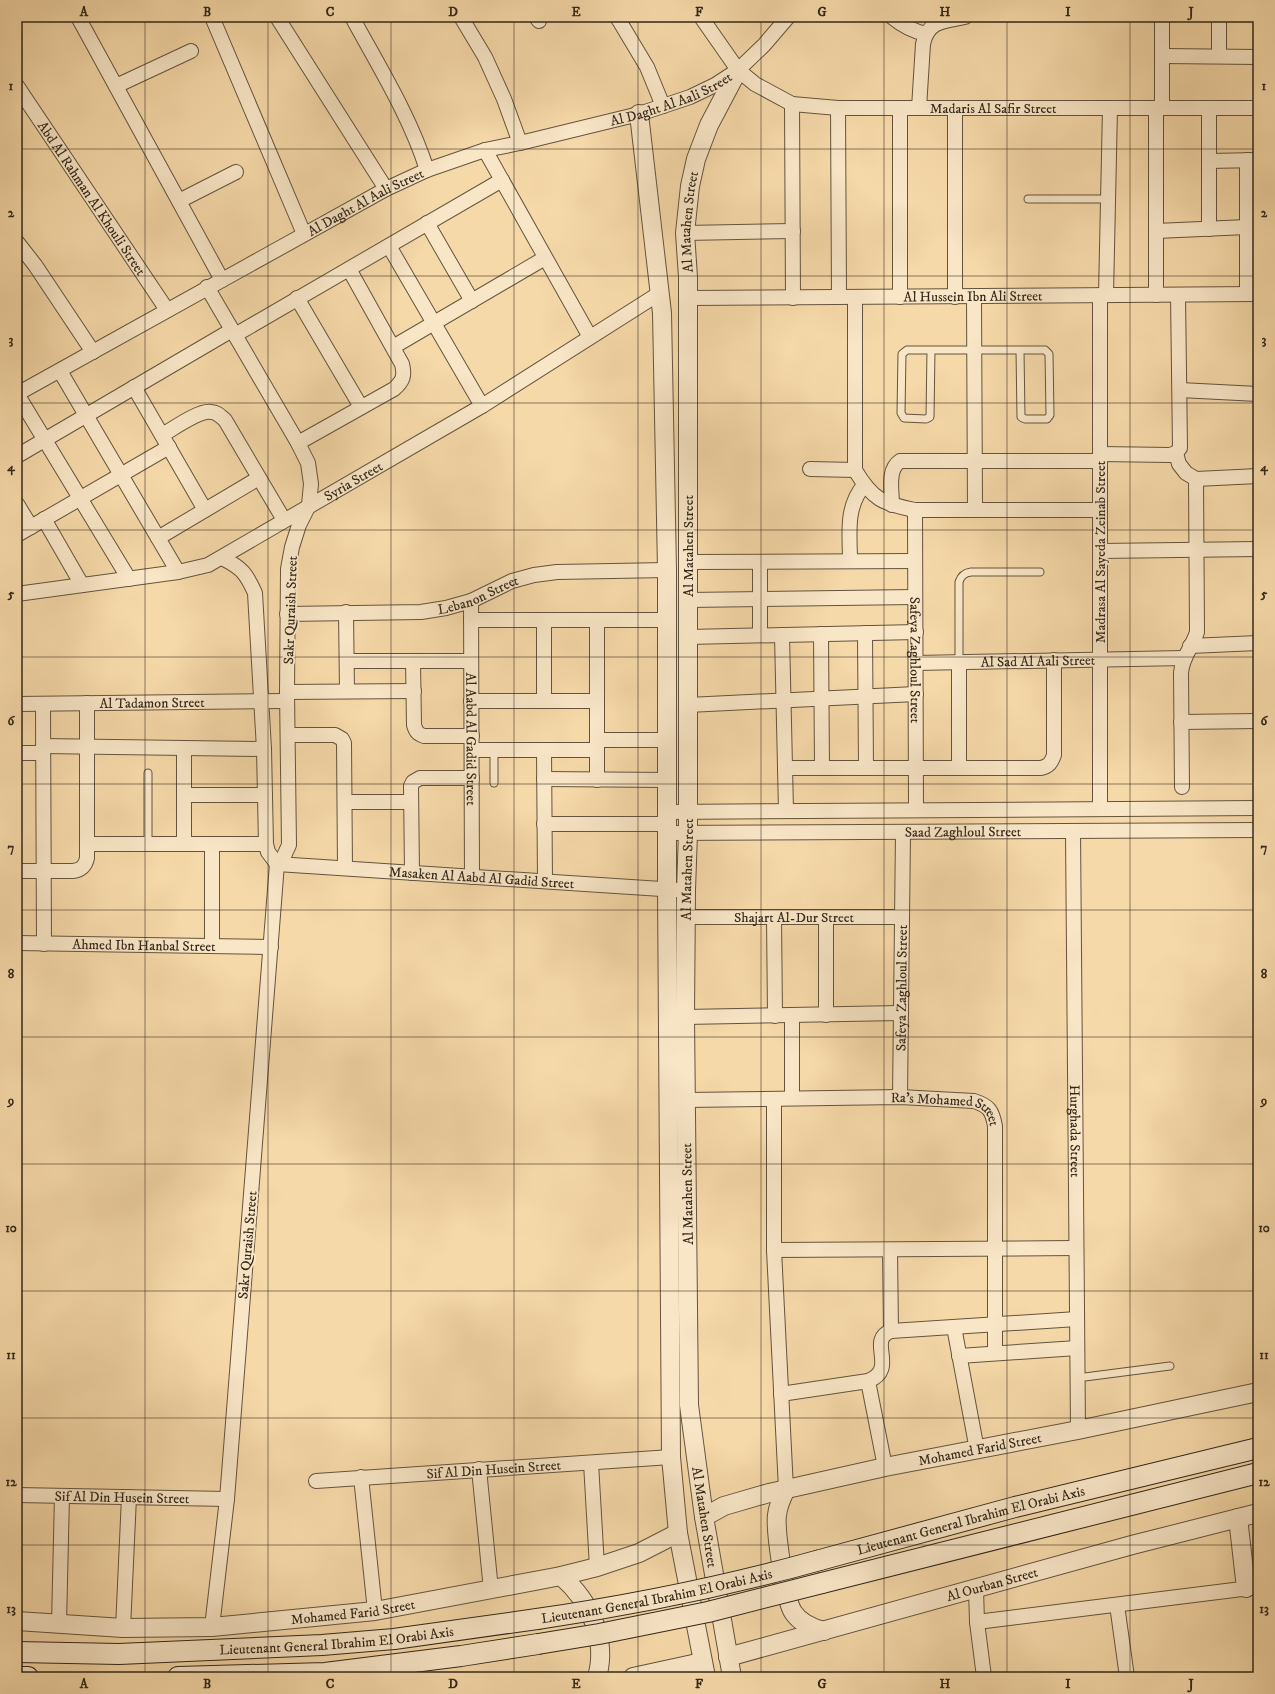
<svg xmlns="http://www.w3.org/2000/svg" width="1275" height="1694" font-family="'IM FELL DW Pica',serif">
<rect width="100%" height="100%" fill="#f6d9a9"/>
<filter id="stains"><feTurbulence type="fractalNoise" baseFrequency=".005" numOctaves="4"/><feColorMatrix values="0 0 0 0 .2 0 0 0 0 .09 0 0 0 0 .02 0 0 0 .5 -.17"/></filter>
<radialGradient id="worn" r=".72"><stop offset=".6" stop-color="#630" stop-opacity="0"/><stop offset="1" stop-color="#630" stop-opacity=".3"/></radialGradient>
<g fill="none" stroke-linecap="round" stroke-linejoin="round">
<defs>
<g id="service">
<polyline points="1028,199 1108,199"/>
<polyline points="931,350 907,350 902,354 901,413 904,418 926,419 930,417 931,350 1045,350 1049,354 1050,415 1047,419 1025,419 1021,417 1020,350"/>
<path d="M959 662V582C961 576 964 573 971 572H1040"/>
<polyline points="494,750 494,783"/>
<polyline points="148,773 148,844"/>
<polyline points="1077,1378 1170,1366"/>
</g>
<g id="minor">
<polyline points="78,17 222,280"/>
<polyline points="212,17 304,234"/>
<polyline points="277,17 386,189"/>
<path d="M352 17C379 67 410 116 427 170"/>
<polyline points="461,17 485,57 504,99 520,143"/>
<polyline points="536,17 539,21"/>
<polyline points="617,17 647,67 663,106"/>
<path id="s1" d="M701 17 738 70 755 84 792 104 838 108H1258"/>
<path d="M892 17C903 26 912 31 926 34"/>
<polyline points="1162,17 1162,108"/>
<polyline points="1219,17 1219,56"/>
<polyline points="1162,56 1258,57"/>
<path id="s2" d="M17 86 167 310"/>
<polyline points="116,86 191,51"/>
<polyline points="792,104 793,298"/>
<polyline points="838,108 839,297"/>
<polyline points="900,108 900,297"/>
<path d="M919 108 923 44C928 20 945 21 965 17"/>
<polyline points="955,108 955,297"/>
<polyline points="1156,108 1156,295"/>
<polyline points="1209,108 1209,229"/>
<polyline points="485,150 590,337"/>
<polyline points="1247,160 1247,294"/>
<polyline points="1209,161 1258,160"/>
<polyline points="179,201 236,172"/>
<polyline points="427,223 472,301"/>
<polyline points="1156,231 1247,227"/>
<polyline points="685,233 793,231"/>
<polyline points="17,242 35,265 93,352"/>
<polyline points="389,246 482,406"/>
<polyline points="207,287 298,443 308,463 311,484 309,505 299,525 292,547 288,569 287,692 289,845 283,858 277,864 227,1499 212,1627"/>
<polyline points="1106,295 1110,108"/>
<polyline points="974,296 975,510"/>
<path d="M855 297V470C872 499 883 504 915 510H1100"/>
<polyline points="297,298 361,407"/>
<path id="s3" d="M688 298 1258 294"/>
<polyline points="235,335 502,180"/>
<polyline points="393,347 545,258"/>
<polyline points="60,371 178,572"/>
<polyline points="134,387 205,510"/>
<polyline points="1180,390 1258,394"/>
<path id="s4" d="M17 394 386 189 427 170 485 150 520 143 639 114 690 97 715 85 738 70 764 45 788 17"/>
<polyline points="17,394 129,579"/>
<path d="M162 435C173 429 199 410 211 412 217 412 220 416 225 420L284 520"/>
<path d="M298 443 394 389C403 381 405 376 402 364L349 269"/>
<polyline points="1176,453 1179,464 1186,473 1196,479 1258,476"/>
<polyline points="1100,454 1170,455 1176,453 1180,448 1178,295"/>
<polyline points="17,456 232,330"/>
<polyline points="810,469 855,470"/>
<polyline points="17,504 31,527"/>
<path d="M892 505C892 490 887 470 900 461H1100"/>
<path id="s5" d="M915 510 916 810"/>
<polyline points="44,519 82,585"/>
<polyline points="17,535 169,447"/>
<polyline points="158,538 259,478"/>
<polyline points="1100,551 1258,549"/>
<path d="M222 558C242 568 246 573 255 593L264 749 266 844 268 852 277 864"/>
<path d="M850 561C850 534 845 508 864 485"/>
<polyline points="688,562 915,561"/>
<polyline points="760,562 760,635"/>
<path id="s6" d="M17 594 178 572 208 565 482 406 660 293"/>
<polyline points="688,600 915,597"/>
<path id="s7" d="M471 601 472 877"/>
<polyline points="346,612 347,691"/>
<path id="s8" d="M287 614 421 612 446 608 471 601 512 581 534 575 557 572 667 570"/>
<polyline points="471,620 668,620"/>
<polyline points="544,620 544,701"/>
<polyline points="597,620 597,780"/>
<polyline points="865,633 866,768"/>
<polyline points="821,634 822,768"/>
<polyline points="782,635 786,811"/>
<polyline points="688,637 916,632"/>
<polyline points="1190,646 1258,643"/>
<polyline points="347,661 471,661"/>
<path d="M413 661 414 725C416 732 418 734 424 736H472"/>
<path id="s9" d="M916 663 1184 658"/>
<polyline points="287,692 414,691"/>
<polyline points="471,701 597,701"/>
<path id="s10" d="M17 704 287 701"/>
<polyline points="43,704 44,944"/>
<polyline points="688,705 916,694"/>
<polyline points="1181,722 1258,721"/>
<polyline points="288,735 335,735 342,739 344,743 345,868"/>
<polyline points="597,740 668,740"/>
<polyline points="43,746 264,749"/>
<polyline points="184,748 184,844"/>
<polyline points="472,750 597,750"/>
<polyline points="544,750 545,881"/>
<polyline points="17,753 43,753"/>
<path d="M785 768H1041C1049 766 1051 763 1054 755V660"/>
<polyline points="959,768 959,662"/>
<polyline points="544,779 668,780"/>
<path d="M1182 787 1181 673C1182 657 1193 646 1197 632L1196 479"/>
<polyline points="184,795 265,795"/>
<polyline points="345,802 411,802"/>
<polyline points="1100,809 1100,295"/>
<polyline points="668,812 1258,808"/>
<polyline points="544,824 668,824"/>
<path id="s11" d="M1073 831 1078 1430"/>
<path id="s12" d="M668 833 1258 830"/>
<polyline points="87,844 266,844"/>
<polyline points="212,844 212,946"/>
<path id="s13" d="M277 864 677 890"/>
<path d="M17 871H73C81 870 85 867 87 858V703"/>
<polyline points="412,873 411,786 413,782 420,778 472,778"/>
<path id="s14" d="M685 917H902"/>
<polyline points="774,917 775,1016"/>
<polyline points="826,917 826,1015"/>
<path id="s15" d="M17 943 271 947"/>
<polyline points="792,1015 792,1098"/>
<polyline points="685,1017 901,1013"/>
<path id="s16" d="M900 1097 903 832"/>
<polyline points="774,1099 774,1250 786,1489"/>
<path id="s17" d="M685 1100 900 1097 974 1101C989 1106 992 1110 995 1126V1353"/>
<polyline points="774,1250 1076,1248"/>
<polyline points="890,1250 891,1331"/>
<polyline points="954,1327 977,1450"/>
<polyline points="959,1356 1077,1348"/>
<polyline points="868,1381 885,1467"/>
<path d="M781 1394 868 1381C899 1369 866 1340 891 1331L1077 1319"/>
<polyline points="591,1463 597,1567"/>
<polyline points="479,1469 491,1590"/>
<polyline points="361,1477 375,1611"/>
<path id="s18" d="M316 1481 671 1457"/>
<path id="s19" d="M17 1495 227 1499"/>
<polyline points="976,1589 977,1622 984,1677"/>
<polyline points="1117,1605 1127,1677"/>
<polyline points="977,1622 1258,1587"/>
<polyline points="59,1624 62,1496"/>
<polyline points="123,1628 129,1497"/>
</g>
<g id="tertiary">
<polyline points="639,114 662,313 667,570 667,889 671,1457 678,1533 706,1677"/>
<path d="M786 1489C782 1497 778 1506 777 1515 775 1530 785 1600 793 1612 800 1623 812 1628 824 1631"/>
<path id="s20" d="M704 1517 724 1506 769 1493 885 1467 1078 1430 1258 1392"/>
<polyline points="1238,1518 1246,1588"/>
<path d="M561 1576C589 1600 608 1639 597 1677"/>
<path id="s21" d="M17 1621 123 1628 212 1627 375 1611 561 1576 597 1567 639 1553 678 1533"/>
<path id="s22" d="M728 1657 1132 1545 1258 1513"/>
<polyline points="633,1677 702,1662"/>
<path id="s23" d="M732 1677 704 1517 689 1405 685 1017 686 890 688 833V277L685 233 690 186 696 159 709 125 738 70"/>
</g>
<g id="secondary">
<path id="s24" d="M820 1560 1015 1507 1258 1448"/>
<polyline points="822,1583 1258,1473"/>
<path id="s25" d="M17 1652 119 1654 322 1645 394 1639 537 1619"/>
<polyline points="17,1677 28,1677"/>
<polyline points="178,1677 325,1673 461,1656 538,1644"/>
</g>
</defs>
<use href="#service" stroke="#63543e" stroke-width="9"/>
<use href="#minor" stroke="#63543e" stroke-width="16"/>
<use href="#tertiary" stroke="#63543e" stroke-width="20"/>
<use href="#secondary" stroke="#32271a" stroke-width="22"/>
<use href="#service" stroke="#f9e6c7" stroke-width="7"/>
<use href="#minor" stroke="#f9e6c7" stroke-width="14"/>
<use href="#tertiary" stroke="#f9e6c7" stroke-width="18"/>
<use href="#secondary" stroke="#f9e6c7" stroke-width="20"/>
<defs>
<g id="secondary-bridge">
<path id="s26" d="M537 1619C633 1605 727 1586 820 1560"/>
<polyline points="538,1644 599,1634 708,1612 822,1583"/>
</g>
</defs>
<use href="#secondary-bridge" stroke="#32271a" stroke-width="22" stroke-linecap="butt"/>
<use href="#secondary-bridge" stroke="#f9e6c7" stroke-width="20"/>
</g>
<path fill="none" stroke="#32271a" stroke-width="1" stroke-opacity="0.55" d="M145 17V1677M268 17V1677M391 17V1677M514 17V1677M638 17V1677M761 17V1677M884 17V1677M1007 17V1677M1130 17V1677M17 149H1258M17 276H1258M17 403H1258M17 530H1258M17 657H1258M17 784H1258M17 910H1258M17 1037H1258M17 1164H1258M17 1291H1258M17 1418H1258M17 1545H1258"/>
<g text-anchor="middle" stroke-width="4" stroke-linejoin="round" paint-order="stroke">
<g font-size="14" fill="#32271a" stroke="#f9e6c7">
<text dy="5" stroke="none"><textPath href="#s4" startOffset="722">Al Daght Al Aali Street</textPath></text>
<text dy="5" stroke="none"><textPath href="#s1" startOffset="330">Madaris Al Safir Street</textPath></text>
<text dy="5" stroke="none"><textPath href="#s2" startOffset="135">Abd Al Rahman Al Khouli Street</textPath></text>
<text dy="5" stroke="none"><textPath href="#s4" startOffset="398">Al Daght Al Aali Street</textPath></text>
<text dy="5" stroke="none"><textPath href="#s23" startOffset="1459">Al Matahen Street</textPath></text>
<text dy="5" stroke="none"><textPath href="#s3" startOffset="285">Al Hussein Ibn Ali Street</textPath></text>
<text dy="5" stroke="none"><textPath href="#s6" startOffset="361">Syria Street</textPath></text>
<text transform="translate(688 546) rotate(-90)" y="5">Al Matahen Street</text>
<text transform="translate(1100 552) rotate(-90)" y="5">Madrasa Al Sayeda Zeinab Street</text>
<text dy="5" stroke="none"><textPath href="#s8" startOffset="194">Lebanon Street</textPath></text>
<text transform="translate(290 610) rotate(-88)" y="5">Sakr Quraish Street</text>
<text dy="5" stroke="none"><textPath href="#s5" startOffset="150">Safeya Zaghloul Street</textPath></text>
<text dy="5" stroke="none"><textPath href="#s9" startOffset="122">Al Sad Al Aali Street</textPath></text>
<text dy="5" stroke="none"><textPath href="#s10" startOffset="135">Al Tadamon Street</textPath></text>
<text dy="5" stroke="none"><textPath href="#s7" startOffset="138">Al Aabd Al Gadid Street</textPath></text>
<text dy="5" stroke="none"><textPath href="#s12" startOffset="295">Saad Zaghloul Street</textPath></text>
<text dy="5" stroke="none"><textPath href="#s23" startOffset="811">Al Matahen Street</textPath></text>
<text dy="5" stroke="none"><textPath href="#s13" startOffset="205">Masaken Al Aabd Al Gadid Street</textPath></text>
<text dy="5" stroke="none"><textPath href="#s14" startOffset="109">Shajart Al-Dur Street</textPath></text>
<text dy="5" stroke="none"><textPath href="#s15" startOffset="127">Ahmed Ibn Hanbal Street</textPath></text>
<text dy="5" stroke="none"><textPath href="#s16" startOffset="109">Safeya Zaghloul Street</textPath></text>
<text dy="5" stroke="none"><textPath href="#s17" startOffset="265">Ra's Mohamed Street</textPath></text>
<text dy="5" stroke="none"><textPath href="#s11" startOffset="300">Hurghada Street</textPath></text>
<text transform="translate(687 1194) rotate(-91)" y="5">Al Matahen Street</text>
<text transform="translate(247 1245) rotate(-85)" y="5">Sakr Quraish Street</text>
<text dy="5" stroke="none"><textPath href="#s20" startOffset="285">Mohamed Farid Street</textPath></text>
<text dy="5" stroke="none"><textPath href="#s18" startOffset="178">Sif Al Din Husein Street</textPath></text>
<text dy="5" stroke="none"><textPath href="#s19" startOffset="105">Sif Al Din Husein Street</textPath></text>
<text transform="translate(705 1517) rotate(81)" y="5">Al Matahen Street</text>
<text dy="5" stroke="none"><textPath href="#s24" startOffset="156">Lieutenant General Ibrahim El Orabi Axis</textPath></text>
<text dy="5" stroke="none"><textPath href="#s22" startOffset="274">Al Ourban Street</textPath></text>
<text dy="5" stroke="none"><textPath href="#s26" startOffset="122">Lieutenant General Ibrahim El Orabi Axis</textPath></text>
<text dy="5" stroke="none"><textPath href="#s21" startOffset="337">Mohamed Farid Street</textPath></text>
<text dy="5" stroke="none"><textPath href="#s25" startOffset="320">Lieutenant General Ibrahim El Orabi Axis</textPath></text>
</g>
</g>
<rect width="1275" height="1694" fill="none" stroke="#f6d9a9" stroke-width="44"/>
<rect x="22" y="22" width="1231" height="1650" fill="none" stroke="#32271a" stroke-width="1.5"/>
<g font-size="13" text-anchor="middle" font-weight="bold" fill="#32271a">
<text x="84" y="16">A</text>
<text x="207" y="16">B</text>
<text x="330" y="16">C</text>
<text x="453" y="16">D</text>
<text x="576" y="16">E</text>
<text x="699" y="16">F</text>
<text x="822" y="16">G</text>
<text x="945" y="16">H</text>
<text x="1068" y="16">I</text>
<text x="1191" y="16">J</text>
<text x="11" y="90">1</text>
<text x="1264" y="90">1</text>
<text x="11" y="217">2</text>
<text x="1264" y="217">2</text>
<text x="11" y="344">3</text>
<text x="1264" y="344">3</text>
<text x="11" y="471">4</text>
<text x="1264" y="471">4</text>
<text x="11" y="598">5</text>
<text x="1264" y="598">5</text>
<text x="11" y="725">6</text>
<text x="1264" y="725">6</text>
<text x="11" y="852">7</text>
<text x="1264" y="852">7</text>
<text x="11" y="978">8</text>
<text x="1264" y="978">8</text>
<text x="11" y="1105">9</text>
<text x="1264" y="1105">9</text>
<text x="11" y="1232">10</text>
<text x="1264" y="1232">10</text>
<text x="11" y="1359">11</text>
<text x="1264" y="1359">11</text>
<text x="11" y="1486">12</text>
<text x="1264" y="1486">12</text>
<text x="11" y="1613">13</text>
<text x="1264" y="1613">13</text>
<text x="84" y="1688">A</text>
<text x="207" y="1688">B</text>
<text x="330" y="1688">C</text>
<text x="453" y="1688">D</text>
<text x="576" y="1688">E</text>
<text x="699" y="1688">F</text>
<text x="822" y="1688">G</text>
<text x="945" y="1688">H</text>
<text x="1068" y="1688">I</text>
<text x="1191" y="1688">J</text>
</g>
<rect width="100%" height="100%" filter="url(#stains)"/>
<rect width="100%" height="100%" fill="url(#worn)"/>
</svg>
